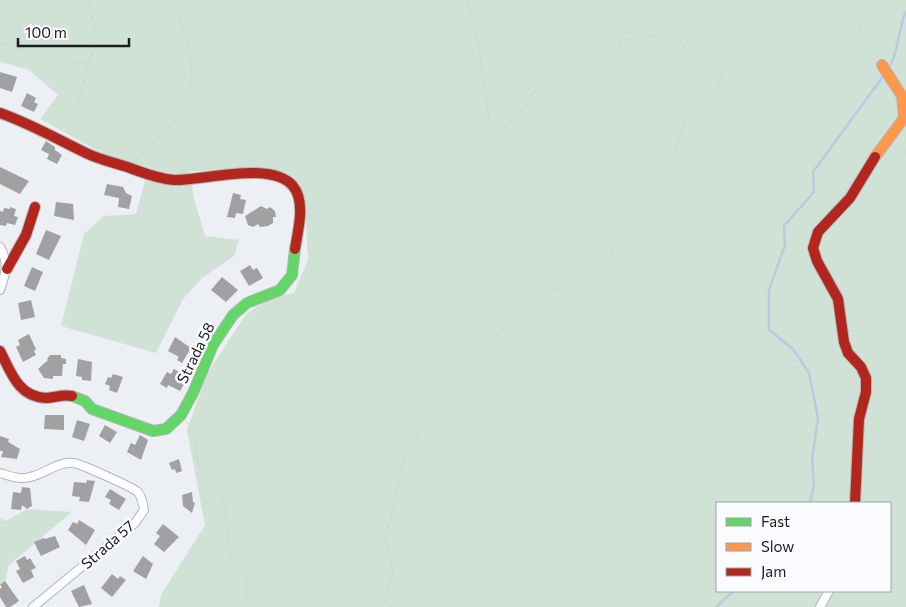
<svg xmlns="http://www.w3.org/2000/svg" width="906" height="607" font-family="Commissioner,sans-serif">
<rect width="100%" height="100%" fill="#eceff4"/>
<g fill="#d0e1d6" fill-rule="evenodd">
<path d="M0 0H906V607H159L161 595 205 525 187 430 207 374 246 314 272 297 294 293 308 260 305 203 297 181 285 172 190 171 194 199 205 236 239 240 234 256 202 278 183 299 156 353 61 326 84 234 104 216 136 214 146 177 40 119 58 95 29 70 0 62ZM717 503H890V591H717Z"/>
<polygon points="27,509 72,512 9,565 5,581 0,586 0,518 6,521"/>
</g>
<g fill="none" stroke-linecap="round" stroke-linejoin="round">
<g stroke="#b9cbe1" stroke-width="2.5">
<path d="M888 69C898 55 898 30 906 11"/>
<polyline points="810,503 814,485 812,460 818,418 809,373 793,349 769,330 769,290 785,245 784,226 814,192 813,172 884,75"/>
<polyline points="716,607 734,591"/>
</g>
</g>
<g fill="#a1a1a3">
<polygon points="0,72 17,77 12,92 0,88"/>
<polygon points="27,93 36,98 34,102 38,104 34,112 21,106"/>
<polygon points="46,141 55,147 55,150 62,155 57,164 47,159 49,154 41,150"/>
<polygon points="0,167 29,181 20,194 0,184"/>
<polygon points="107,184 123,187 126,193 132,196 129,209 118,207 119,198 104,195"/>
<polygon points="233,193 241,195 240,199 246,200 243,214 236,213 235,218 227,217"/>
<polygon points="56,202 73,204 74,220 54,216"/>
<polygon points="261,206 267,209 270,207 275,211 276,217 273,217 273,223 268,226 260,227 258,224 253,227 248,225 245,216"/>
<polygon points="10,207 16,209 14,216 18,217 15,225 7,223 6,226 0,225 0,211 3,212 4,208 10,209"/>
<polygon points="46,230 61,236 49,260 36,254"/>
<polygon points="250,265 253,270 257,268 263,278 249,286 240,271"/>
<polygon points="32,267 43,272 35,291 24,286"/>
<polygon points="222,277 238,290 226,302 211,290"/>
<polygon points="31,300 35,317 21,320 18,303"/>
<polygon points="29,334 36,349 34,351 36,355 23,362 16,347 20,345 18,340"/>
<polygon points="175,337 191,348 182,363 177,360 179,357 168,351"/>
<polygon points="50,355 61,355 61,358 66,359 66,364 63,364 62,376 53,376 53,379 44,378 38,369 48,360 47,359"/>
<polygon points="78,359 92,362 91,381 82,380 82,377 76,376"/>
<polygon points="174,369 181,373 180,376 184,378 182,381 185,383 180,391 168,385 167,388 160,384 167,372 171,374"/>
<polygon points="113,374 123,377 117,393 109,390 110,386 105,384 108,377 111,378"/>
<polygon points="45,415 64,415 64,430 44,429"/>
<polygon points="77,420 90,424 84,441 72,437"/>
<polygon points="105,425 117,432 110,443 99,436"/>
<polygon points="140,435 148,440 141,460 127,452 131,443 135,445"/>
<polygon points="0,436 9,439 8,442 20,449 17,459 1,457 3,451 0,451"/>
<polygon points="179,459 182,471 176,473 175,469 172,470 169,463"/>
<polygon points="87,480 95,481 89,502 79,501 80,497 72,496 74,482 86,483"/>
<polygon points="22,487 30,488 32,506 27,509 22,505 21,510 11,509 13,492 21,493"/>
<polygon points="110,489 126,499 119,510 109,504 111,500 105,497"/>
<polygon points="192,492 193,502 195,503 192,513 183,506 182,495"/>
<polygon points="79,520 95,530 86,545 68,530 73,522 77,524"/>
<polygon points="163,524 179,537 164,552 154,544 160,536 156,533"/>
<polygon points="55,536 60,547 41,556 34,542 44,538 45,539"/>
<polygon points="25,556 27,560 30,558 36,568 31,570 34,577 23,583 16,571 20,569 16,561"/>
<polygon points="143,556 153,564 146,579 133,571"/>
<polygon points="112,574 118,579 120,576 126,580 112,597 101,588"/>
<polygon points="5,581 19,601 10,607 6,607 0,597 0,589 2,587 0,585"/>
<polygon points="84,585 92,604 79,607 71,591"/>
</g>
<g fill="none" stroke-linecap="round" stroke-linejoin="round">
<defs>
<g id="street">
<path d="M0 247C9 263 6 273 0 290"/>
<path d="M0 473C10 476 20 480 30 477 45 474 58 461 74 463 83 465 132 487 138 492 142 497 143 504 144 510L135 523 33 607"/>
<polyline points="820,607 829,591"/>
</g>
<polyline id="fast" points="72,396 85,401 92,409 153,431 166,429 181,415 193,393 213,345 233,315 247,303 280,290 292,275 295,249"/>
<polyline id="slow" points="875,157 904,118 902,96 882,65"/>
<g id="jam">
<path d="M0 113C31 124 57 139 86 153 100 160 116 163 130 168 144 173 158 179 174 180 203 181 271 160 293 186 306 202 298 230 295 249"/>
<polyline points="7,269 26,235 35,207"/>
<path d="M0 351C11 372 18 397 46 398 55 398 61 394 72 396"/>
<polyline points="855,503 859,419 866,392 866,378 861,367 848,353 844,342 838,299 817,261 813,248 818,232 850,198 875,157"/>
</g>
</defs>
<use href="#street" stroke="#b3b6b9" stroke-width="10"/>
<use href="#fast" stroke="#b3b6b9" stroke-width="12"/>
<use href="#slow" stroke="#b3b6b9" stroke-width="12"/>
<use href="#jam" stroke="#b3b6b9" stroke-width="12"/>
<g stroke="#d2d3d5" stroke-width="1" stroke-dasharray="5 2.5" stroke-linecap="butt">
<polyline points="467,0 478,42 490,125 496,136 525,108 546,71 561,61 635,37 658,36 674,41 710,59 723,60"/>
<polyline points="844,0 877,58"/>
<polyline points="0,44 63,62 88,64 97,40 88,0"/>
<polyline points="88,65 78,104 84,117 143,152"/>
<polyline points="906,150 906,158"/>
<path d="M135 161C148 147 163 135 175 120 204 85 189 37 172 0"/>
<polyline points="186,421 194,431 199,470 223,499 231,560 247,579 245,607"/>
<polyline points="391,607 385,602 393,569 385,541 403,462 422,426 533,293 567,287 588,278 608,259 621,234 642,210 668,169 686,119 717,89 724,60 758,0"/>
</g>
<use href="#street" stroke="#fcfdfd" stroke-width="8"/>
<use href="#fast" stroke="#63d668" stroke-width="10"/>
<use href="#slow" stroke="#ff974d" stroke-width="10"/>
<use href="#jam" stroke="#b3261e" stroke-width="10"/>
</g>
<g text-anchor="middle" stroke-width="5" stroke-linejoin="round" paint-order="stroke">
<g font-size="15" fill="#1b1c1f" stroke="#f9fbff">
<text transform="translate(196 353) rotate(-64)" y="5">Strada 58</text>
<text transform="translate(108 545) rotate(-41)" y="5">Strada 57</text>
</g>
</g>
<rect x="716" y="502" width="175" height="90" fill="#f9fbff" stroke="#a0a2a5"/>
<rect x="726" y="518" width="25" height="8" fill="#63d668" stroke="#a0a2a5"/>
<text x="761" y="527" font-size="15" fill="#1b1c1f">Fast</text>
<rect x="726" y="543" width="25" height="8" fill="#ff974d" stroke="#a0a2a5"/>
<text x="761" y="552" font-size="15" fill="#1b1c1f">Slow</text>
<rect x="726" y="568" width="25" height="8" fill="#b3261e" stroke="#a0a2a5"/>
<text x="761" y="577" font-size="15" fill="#1b1c1f">Jam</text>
<path d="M18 38v8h111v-8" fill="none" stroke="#1b1c1f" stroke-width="2.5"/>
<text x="25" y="38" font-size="15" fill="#1b1c1f" stroke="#f9fbff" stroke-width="4" paint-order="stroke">100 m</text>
</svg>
